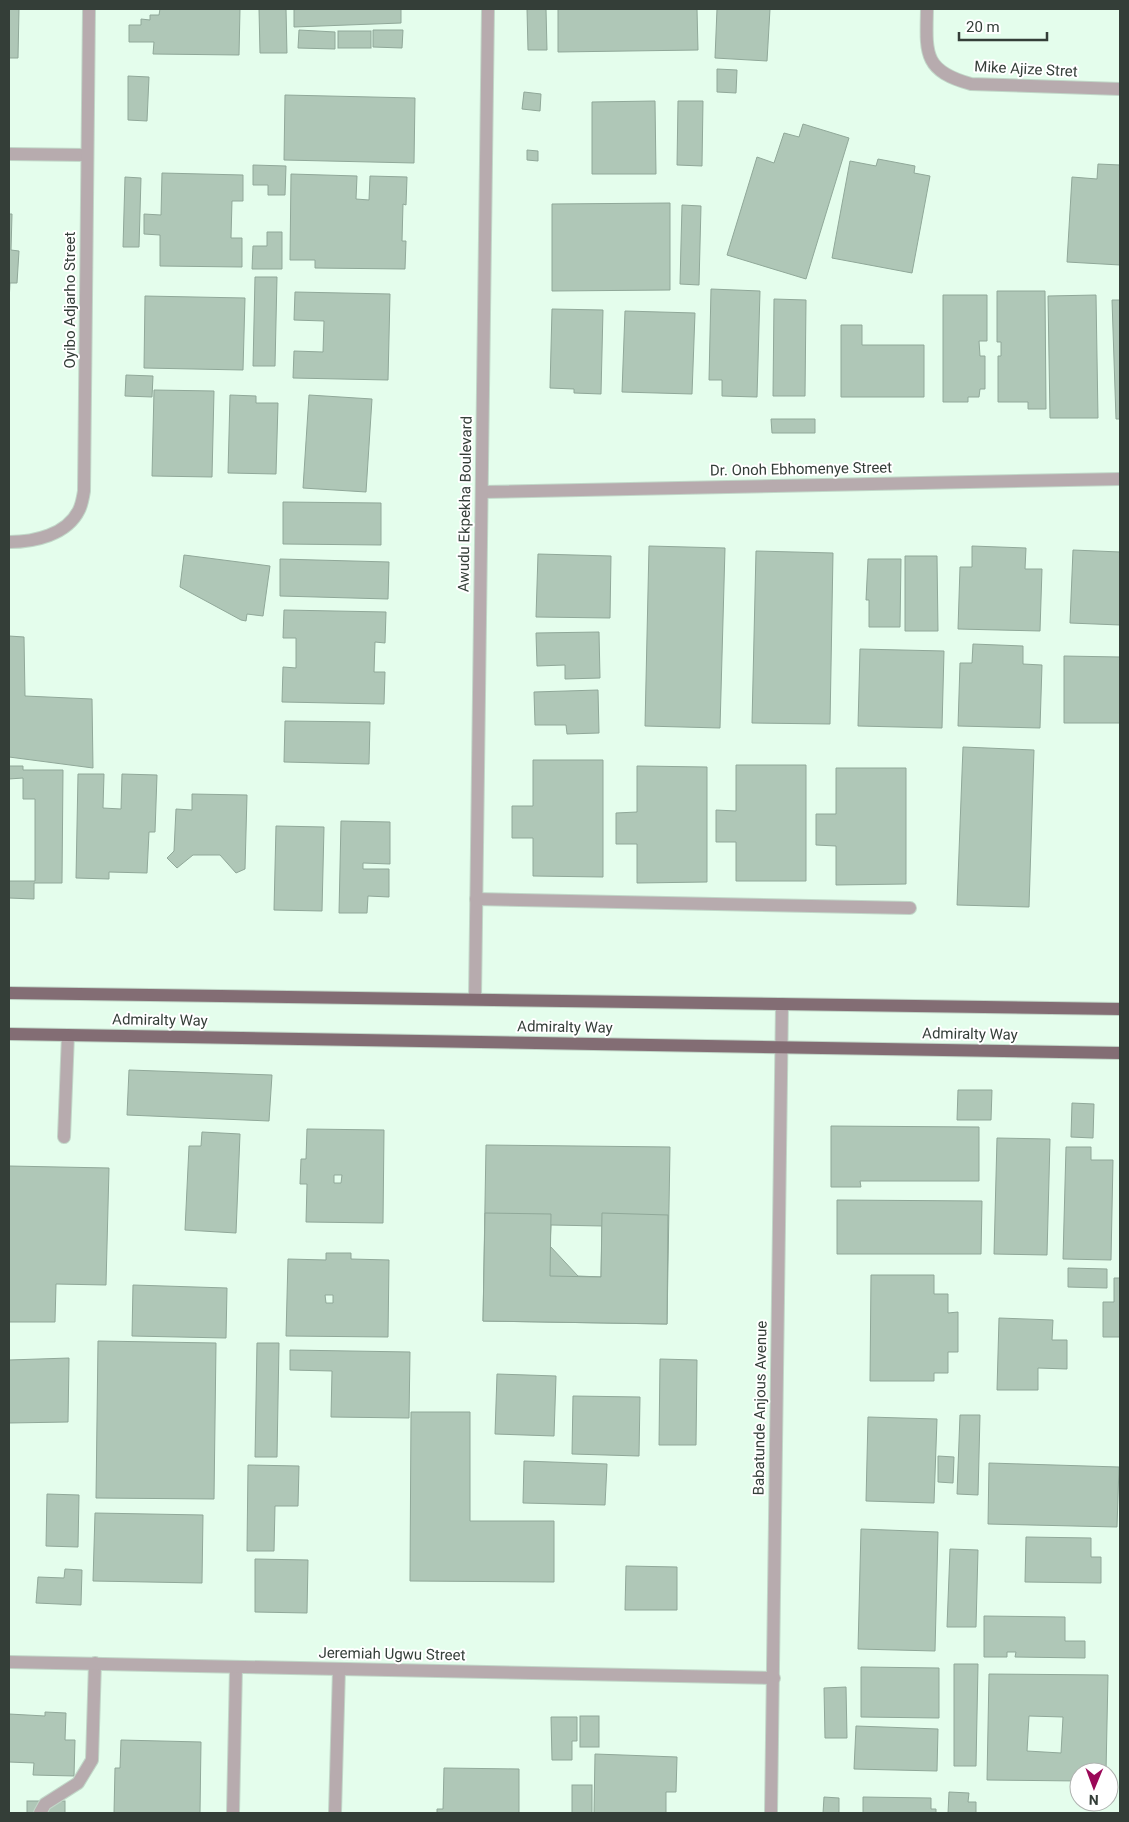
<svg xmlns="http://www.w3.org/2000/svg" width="1129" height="1822" font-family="Roboto,sans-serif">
<rect width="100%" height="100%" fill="#e4fdec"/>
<g fill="#afc7b7" stroke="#90a899" fill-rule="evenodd">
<polygon points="9,9 19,9 18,58 9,58"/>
<polygon points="160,9 240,9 239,55 153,54 154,42 129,42 129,25 141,25 141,19 150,20 150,15 159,15"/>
<polygon points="259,9 286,9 287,53 260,53"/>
<polygon points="294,9 401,9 401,23 294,27"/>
<polygon points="527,9 546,9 547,50 528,50"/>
<polygon points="558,9 697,9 698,50 558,52"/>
<polygon points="717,9 770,9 767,61 715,58"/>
<polygon points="299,30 335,32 335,49 298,48"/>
<polygon points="373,30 403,30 402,48 373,47"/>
<rect x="338" y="31" width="33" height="17"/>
<polygon points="717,69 737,70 736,93 717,92"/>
<polygon points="128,76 149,77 147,121 128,120"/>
<polygon points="524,92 541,94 540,111 522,109"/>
<polygon points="285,95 415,98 414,163 284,160"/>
<polygon points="655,101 656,174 592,174 592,102"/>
<polygon points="678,101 703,101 702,166 677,165"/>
<polygon points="803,124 849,138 806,279 727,255 757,157 774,163 784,133 799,137"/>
<polygon points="527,150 538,151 538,161 527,160"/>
<polygon points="878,159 915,166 914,173 930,176 912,273 832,258 850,161 876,166"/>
<polygon points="1098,164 1120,165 1120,265 1067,262 1072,177 1097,179"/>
<polygon points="253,165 286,166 285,195 268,195 268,185 253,185"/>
<polygon points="162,173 243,175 243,201 232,201 231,238 242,238 242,267 160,266 160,235 144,234 144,214 161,215"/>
<polygon points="291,174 357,176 356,199 369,200 370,176 407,177 406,205 403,204 402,241 406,241 405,269 315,268 315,260 290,260"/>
<polygon points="125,177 141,178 139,247 123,247"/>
<polygon points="670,203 670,290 552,291 552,204"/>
<polygon points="682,205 701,206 699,285 680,284"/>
<polygon points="9,214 12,214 11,250 19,251 17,283 10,283 9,302"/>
<polygon points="267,232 282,232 282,269 252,269 253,246 267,246"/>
<polygon points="255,277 277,277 275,366 253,366"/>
<polygon points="711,289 760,291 757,397 722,396 722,380 709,380"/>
<polygon points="997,291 1045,291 1046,409 1028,409 1028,402 998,402 998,356 1001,356 1001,342 997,342"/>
<polygon points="295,292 390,294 388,380 293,378 294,351 323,352 324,321 294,320"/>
<polygon points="943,295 987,295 987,341 979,341 980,356 985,356 985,389 980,389 979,397 968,397 968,402 943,402"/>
<polygon points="1096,295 1098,418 1050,418 1048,296"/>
<polygon points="145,296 245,298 243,370 144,368"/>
<polygon points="774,299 806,300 805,396 773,396"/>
<polygon points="1112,300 1120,300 1120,419 1116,419"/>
<polygon points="552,309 603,310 601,394 574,393 574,389 550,388"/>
<polygon points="625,311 695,313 692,394 622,392"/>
<polygon points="841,325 862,325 862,345 924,345 924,397 841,397"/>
<polygon points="126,375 153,376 152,397 125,396"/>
<polygon points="154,390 214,391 212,477 152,476"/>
<polygon points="230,395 256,396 256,403 278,403 276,474 228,473"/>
<polygon points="309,395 372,399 366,492 303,488"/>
<polygon points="771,419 815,419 815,433 772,433"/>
<polygon points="283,502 381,503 381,545 283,544"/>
<polygon points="649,546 725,548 720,728 645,726"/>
<polygon points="972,546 1026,548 1025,569 1042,569 1040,631 958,629 960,567 972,567"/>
<polygon points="1073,550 1120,552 1120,625 1070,623"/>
<polygon points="756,551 833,553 830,724 752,723"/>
<polygon points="538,554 611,556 610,618 536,617"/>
<polygon points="184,555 270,566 263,616 247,614 246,621 241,620 180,587"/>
<polygon points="905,556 937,556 938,631 905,631"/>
<polygon points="280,559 389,562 388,599 280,596"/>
<polygon points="868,559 901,559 900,627 869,627 869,600 866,600"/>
<polygon points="284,610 386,612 385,643 375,642 374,672 385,672 384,704 282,702 283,667 296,668 296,638 283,638"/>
<polygon points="599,632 600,678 565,679 565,665 537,666 536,633"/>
<polygon points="9,636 24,637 25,696 92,699 93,768 9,757"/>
<polygon points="973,644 1023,646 1023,664 1042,665 1040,728 958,726 960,663 972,663"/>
<polygon points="860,649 944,651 942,728 858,726"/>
<polygon points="1064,656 1120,657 1120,723 1064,723"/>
<polygon points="598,690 599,733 567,734 566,725 535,725 534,692"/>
<polygon points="285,721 370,722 369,764 284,762"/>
<polygon points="963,747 1034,750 1029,907 957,905"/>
<polygon points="533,760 603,760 603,877 533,876 533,838 512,838 512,806 533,806"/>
<polygon points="736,765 806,765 806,881 736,881 736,842 716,842 716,810 736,811"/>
<polygon points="9,766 23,766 23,770 63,770 62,883 34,883 34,899 9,898 9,881 35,881 35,799 23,799 23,778 9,779"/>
<polygon points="637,766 707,767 707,882 637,883 637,844 616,844 616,813 637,812"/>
<polygon points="836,768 906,768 906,884 836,885 836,846 816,845 816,814 836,814"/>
<polygon points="78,774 104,774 103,808 121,809 122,774 157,775 155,832 149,832 147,873 109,872 109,879 76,878"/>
<polygon points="192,794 247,795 245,869 236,873 220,855 193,855 177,868 167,858 174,851 176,809 192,810"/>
<polygon points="341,821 390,822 390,864 363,863 363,869 389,869 389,897 368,896 367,913 339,913"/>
<polygon points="276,826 324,827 322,911 274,910"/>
<polygon points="129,1070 272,1075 269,1121 127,1115"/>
<polygon points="958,1090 992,1090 991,1120 957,1120"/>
<polygon points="1072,1103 1094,1104 1093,1138 1071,1137"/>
<polygon points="831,1126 979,1127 979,1181 860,1181 861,1187 831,1187"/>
<path d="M307 1129 384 1130 383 1223 306 1222 307 1184H300L301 1159H306ZM334 1175H342L341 1183H334Z"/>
<polygon points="202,1132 240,1134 236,1233 185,1230 189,1146 201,1146"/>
<polygon points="997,1138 1050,1139 1047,1255 994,1254"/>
<path d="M486 1145 670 1147 667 1324 483 1321ZM551 1225 602 1226 601 1277 578 1276 550 1246Z"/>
<polygon points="1066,1147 1091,1147 1091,1160 1113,1160 1111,1260 1063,1259"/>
<polygon points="9,1166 109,1168 106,1285 56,1284 55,1322 9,1322"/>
<polygon points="837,1200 982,1201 981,1254 837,1254"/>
<polygon points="485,1213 551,1214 550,1276 601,1277 602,1213 668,1215 667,1324 483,1321"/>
<path d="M326 1253H351V1259L389 1260 388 1337 286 1336 288 1259 326 1260ZM325 1295H333V1303H326Z"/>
<polygon points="1068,1268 1107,1269 1107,1288 1068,1287"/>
<polygon points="871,1275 934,1275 934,1294 948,1294 948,1313 958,1312 958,1352 948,1352 948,1373 934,1373 934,1381 870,1381"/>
<polygon points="1114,1278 1120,1278 1120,1337 1103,1337 1103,1302 1114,1302"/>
<polygon points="133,1285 227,1288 226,1338 132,1336"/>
<polygon points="999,1318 1053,1320 1052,1340 1067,1340 1067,1369 1038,1368 1038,1390 997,1390"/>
<polygon points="98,1341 216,1343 214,1499 96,1498"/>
<polygon points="257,1343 279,1343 277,1457 255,1457"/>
<polygon points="290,1350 410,1352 409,1418 331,1417 332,1371 290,1370"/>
<polygon points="69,1358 68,1422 9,1423 9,1360"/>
<polygon points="660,1359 697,1360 696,1445 659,1445"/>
<polygon points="497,1374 556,1376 554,1436 495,1434"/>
<polygon points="573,1396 640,1397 639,1456 572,1454"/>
<polygon points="411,1412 470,1412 470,1521 554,1521 554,1582 410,1581"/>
<polygon points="960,1415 980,1415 978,1495 957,1494"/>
<polygon points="868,1417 937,1419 934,1503 866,1501"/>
<polygon points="938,1456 954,1457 953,1483 938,1482"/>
<polygon points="524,1461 607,1464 605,1505 523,1503"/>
<polygon points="989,1463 1119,1467 1117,1527 988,1524"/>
<polygon points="248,1465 299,1466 298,1506 275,1506 274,1551 247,1551"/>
<polygon points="47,1494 79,1495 78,1547 46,1546"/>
<polygon points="95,1513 203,1515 202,1583 93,1581"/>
<polygon points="861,1529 938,1532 935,1651 858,1649"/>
<polygon points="1026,1537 1091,1538 1091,1557 1101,1557 1101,1583 1025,1582"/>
<polygon points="950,1549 978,1550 976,1627 947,1627"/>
<polygon points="255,1559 308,1560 307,1613 255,1612"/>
<polygon points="626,1566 677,1567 677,1610 625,1610"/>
<polygon points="65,1569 82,1570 81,1605 36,1603 38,1577 64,1578"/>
<polygon points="984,1616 1065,1617 1065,1641 1085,1641 1085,1658 1015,1657 1016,1652 1007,1652 1007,1657 984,1657"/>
<polygon points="954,1664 978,1664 976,1766 954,1766"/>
<polygon points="861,1667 939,1668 939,1718 861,1717"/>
<path d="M989 1674 1108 1675 1106 1772H1079V1781L987 1780ZM1029 1716 1063 1717 1061 1753 1027 1751Z"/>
<polygon points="846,1687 847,1738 825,1738 824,1688"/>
<polygon points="45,1712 66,1713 65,1740 75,1740 74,1776 33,1775 34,1763 9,1762 9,1714 45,1716"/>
<rect x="580" y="1716" width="19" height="31"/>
<polygon points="551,1717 577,1717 577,1741 572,1741 572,1760 552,1760"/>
<polygon points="856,1726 938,1729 937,1771 854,1769"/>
<polygon points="121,1740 201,1742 200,1813 114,1813 115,1768 120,1768"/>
<polygon points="595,1754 677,1757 676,1792 666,1792 666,1813 594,1813"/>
<polygon points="444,1768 519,1769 519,1813 437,1813 437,1809 443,1809"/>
<rect x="572" y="1785" width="20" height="28"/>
<polygon points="949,1792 969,1793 968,1802 976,1802 976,1813 948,1813"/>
<polygon points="824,1797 839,1798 839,1813 823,1813"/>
<polygon points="863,1797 931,1798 931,1809 936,1809 936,1813 863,1813"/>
<rect x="27" y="1801" width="38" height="12"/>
</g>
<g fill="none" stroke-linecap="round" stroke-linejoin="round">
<defs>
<g id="lane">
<polyline points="64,1137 68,1035"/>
<polyline points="40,1813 45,1804 78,1783 92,1760 95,1663"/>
<polyline points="233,1813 236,1667"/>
</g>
<g id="street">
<path d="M927 9C926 53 923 71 971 84L1120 89"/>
<polyline points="9,154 87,155"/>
<polyline points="482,492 1120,479"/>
<path d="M9 542C34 542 67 535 79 510 82 504 83 497 84 491L89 9"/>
<polyline points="476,899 910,908"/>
<polyline points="475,999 488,9"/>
<polyline points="9,1662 774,1678"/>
<polyline points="335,1813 339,1669"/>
<polyline points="771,1813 782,1004"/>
</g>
<g id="primary">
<polyline points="9,993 1120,1009"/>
<polyline points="9,1034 1120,1053"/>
</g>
</defs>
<use href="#lane" stroke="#c1d7c8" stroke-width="14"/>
<use href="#street" stroke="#c1d7c8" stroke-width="14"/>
<use href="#primary" stroke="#c1d7c8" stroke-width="14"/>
<use href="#lane" stroke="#b7abae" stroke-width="12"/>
<use href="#street" stroke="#b7abae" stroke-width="12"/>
<use href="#primary" stroke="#836d74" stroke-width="12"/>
</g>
<g text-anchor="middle" stroke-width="4" stroke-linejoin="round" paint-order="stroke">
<g font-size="15" fill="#343e38" stroke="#fff">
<text transform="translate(1026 69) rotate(3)" y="5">Mike Ajize Stret</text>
<text transform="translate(70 300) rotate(-90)" y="5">Oyibo Adjarho Street</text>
<text transform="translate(801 469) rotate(-1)" y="5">Dr. Onoh Ebhomenye Street</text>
<text transform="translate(465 504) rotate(-89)" y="5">Awudu Ekpekha Boulevard</text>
<text transform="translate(160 1020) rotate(1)" y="5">Admiralty Way</text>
<text transform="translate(565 1027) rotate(1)" y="5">Admiralty Way</text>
<text transform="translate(970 1034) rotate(1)" y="5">Admiralty Way</text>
<text transform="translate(760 1408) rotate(-89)" y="5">Babatunde Anjous Avenue</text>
<text transform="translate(392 1654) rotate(1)" y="5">Jeremiah Ugwu Street</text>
</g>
</g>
<rect width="1129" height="1822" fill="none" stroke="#343e38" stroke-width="20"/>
<g transform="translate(1094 1787) rotate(181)"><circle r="24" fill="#ffffff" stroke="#aeb2af"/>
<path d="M0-4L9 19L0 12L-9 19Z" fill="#9b0858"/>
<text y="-8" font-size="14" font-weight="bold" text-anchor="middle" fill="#343e38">N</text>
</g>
<path d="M959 32v8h88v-8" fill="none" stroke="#343e38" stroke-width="2.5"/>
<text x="966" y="32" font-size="15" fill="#343e38" stroke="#ffffff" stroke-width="4" paint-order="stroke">20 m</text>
</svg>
